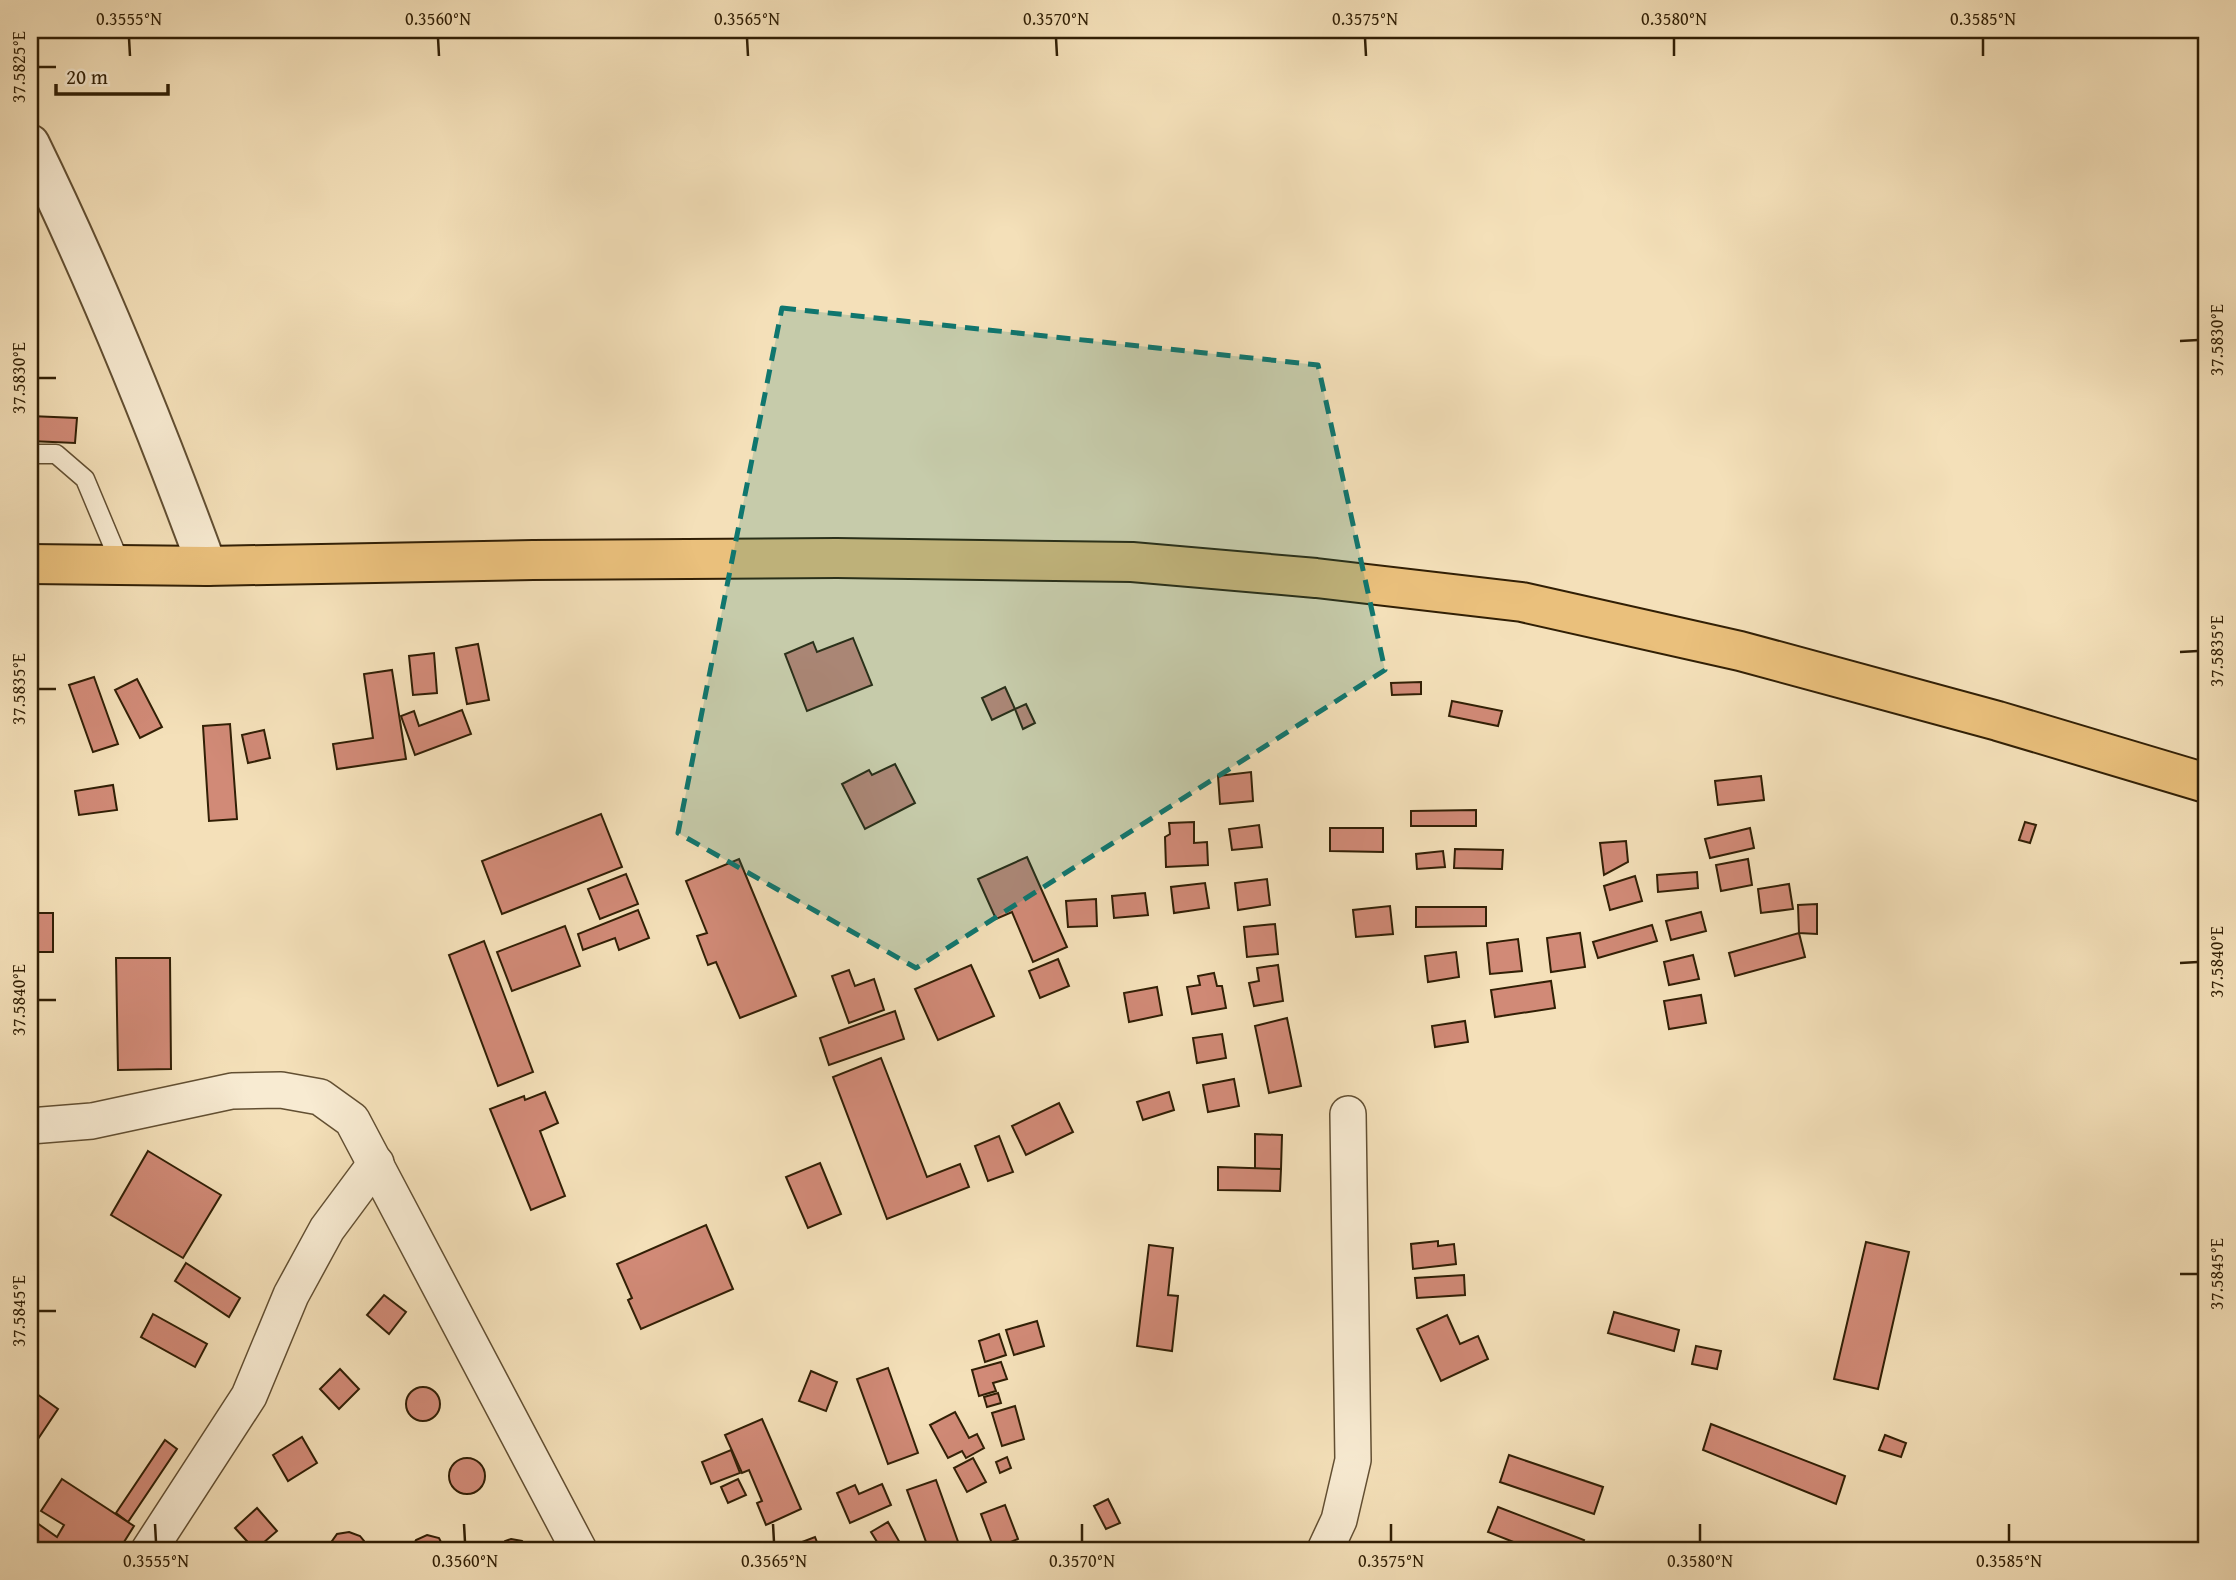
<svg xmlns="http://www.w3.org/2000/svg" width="2236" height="1580" font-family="'Gentium Book Plus',serif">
<rect width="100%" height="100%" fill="#f4e0b9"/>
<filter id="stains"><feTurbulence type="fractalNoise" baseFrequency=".00286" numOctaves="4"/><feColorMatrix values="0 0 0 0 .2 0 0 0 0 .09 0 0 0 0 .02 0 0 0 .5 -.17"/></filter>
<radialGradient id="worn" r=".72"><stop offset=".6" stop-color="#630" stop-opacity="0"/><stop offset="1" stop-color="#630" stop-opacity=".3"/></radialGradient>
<g fill="#d18a77" stroke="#311f05" stroke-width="2">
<polygon points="30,287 34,287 33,333 30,333"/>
<polygon points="30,416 77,418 75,443 30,441"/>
<polygon points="853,638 872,685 807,711 785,654 813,642 817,652"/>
<polygon points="478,644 489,700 467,704 456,648"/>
<polygon points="434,653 437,693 413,695 409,656"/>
<polygon points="392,670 406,759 337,769 333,744 373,738 364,674"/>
<polygon points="94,677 118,744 93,752 69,685"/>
<polygon points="137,679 162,727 140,738 115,690"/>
<polygon points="1421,682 1421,694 1392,695 1391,683"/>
<polygon points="1005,687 1015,709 992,720 982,698"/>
<polygon points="1452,701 1502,711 1498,726 1449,716"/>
<polygon points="1026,704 1035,723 1023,729 1015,709"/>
<polygon points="462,710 471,734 415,755 401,716 414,711 419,726"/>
<polygon points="230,724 237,819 209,821 203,726"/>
<polygon points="264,730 270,758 248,763 242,735"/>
<polygon points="895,764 915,803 865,829 842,784 869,770 872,775"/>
<polygon points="1251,772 1253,801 1220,804 1218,776"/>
<polygon points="1761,776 1764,800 1718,805 1715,781"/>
<polygon points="113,785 117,810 79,815 75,791"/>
<polygon points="1476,810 1476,826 1411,826 1411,811"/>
<polygon points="601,814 622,867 502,914 482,861"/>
<polygon points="1194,822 1194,843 1207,842 1208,865 1166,867 1165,837 1170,834 1169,823"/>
<polygon points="2025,822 2036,825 2030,843 2019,840"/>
<polygon points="1259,825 1262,847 1232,850 1229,829"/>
<polygon points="1330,828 1383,828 1383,852 1330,851"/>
<polygon points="1750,828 1754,848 1710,858 1705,839"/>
<polygon points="1626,841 1628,862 1604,875 1600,843"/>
<polygon points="1455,849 1503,850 1502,869 1454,868"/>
<polygon points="1443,851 1445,867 1417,869 1416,854"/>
<polygon points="1027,857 1067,947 1033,962 1012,912 996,919 978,879"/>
<polygon points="739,859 796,996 740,1018 716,962 708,965 697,936 707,933 686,881"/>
<polygon points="1748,859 1752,885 1721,891 1716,865"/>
<polygon points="1697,872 1698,888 1658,892 1657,875"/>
<polygon points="626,874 638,904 600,919 588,889"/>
<polygon points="1635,876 1642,901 1610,910 1604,886"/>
<polygon points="1267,879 1270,905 1238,910 1235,883"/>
<polygon points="1205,883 1209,908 1174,913 1171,887"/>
<polygon points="1789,884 1793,909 1761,913 1758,889"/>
<polygon points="1145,893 1148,915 1114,918 1112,896"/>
<polygon points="1096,899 1097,926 1068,927 1066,901"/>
<polygon points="1817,904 1817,934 1799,933 1798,905"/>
<polygon points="1390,906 1393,934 1356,937 1353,910"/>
<polygon points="1416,907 1486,907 1486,926 1416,927"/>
<polygon points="638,910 649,938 619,950 615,938 583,950 578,934"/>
<polygon points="1701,912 1706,931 1671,940 1666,921"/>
<rect x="30" y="913" width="23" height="39"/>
<polygon points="1275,924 1278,954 1247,957 1244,927"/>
<polygon points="1652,925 1657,941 1598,958 1593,942"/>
<polygon points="565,926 580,966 512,991 497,952"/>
<polygon points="1580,933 1585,967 1551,972 1547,938"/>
<polygon points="1799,933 1805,957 1735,976 1729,953"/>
<polygon points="1518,939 1522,971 1490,974 1487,943"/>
<polygon points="484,941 533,1072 498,1086 449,955"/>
<polygon points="1456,952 1459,977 1428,982 1425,956"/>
<polygon points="1693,955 1699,979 1669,985 1664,962"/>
<polygon points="116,958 170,958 171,1069 118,1070"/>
<polygon points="1058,959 1069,986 1040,998 1029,971"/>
<polygon points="971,965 994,1016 938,1040 915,989"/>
<polygon points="1278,965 1283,1001 1254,1006 1249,983 1259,981 1257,968"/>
<polygon points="849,970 855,986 874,979 884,1010 849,1023 832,976"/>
<polygon points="1214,973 1217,986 1222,986 1226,1008 1192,1014 1187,987 1200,985 1198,976"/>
<polygon points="1551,981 1555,1008 1495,1017 1491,990"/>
<polygon points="1157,987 1162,1015 1129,1022 1124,993"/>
<polygon points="1701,995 1706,1023 1669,1029 1664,1001"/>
<polygon points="895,1011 904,1039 829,1065 820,1038"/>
<polygon points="1287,1018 1301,1086 1269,1093 1255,1026"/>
<polygon points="1465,1021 1468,1042 1435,1047 1432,1026"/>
<polygon points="1222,1034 1226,1058 1197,1063 1193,1038"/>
<polygon points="881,1058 927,1177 960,1164 969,1187 887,1219 833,1077"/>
<polygon points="1234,1079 1239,1106 1208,1112 1203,1085"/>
<polygon points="545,1092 558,1123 540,1131 565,1196 531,1210 490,1109 524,1096 525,1100"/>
<polygon points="1169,1092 1174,1110 1143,1120 1137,1102"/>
<polygon points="1059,1103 1073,1132 1026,1155 1012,1126"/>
<polygon points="1255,1134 1282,1135 1281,1169 1255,1169"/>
<polygon points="999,1136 1013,1172 988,1181 975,1146"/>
<polygon points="148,1151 221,1195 183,1258 111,1215"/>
<polygon points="820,1163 841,1214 808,1228 786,1177"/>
<polygon points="1218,1167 1281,1169 1280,1191 1218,1190"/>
<polygon points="706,1225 733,1289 641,1329 628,1300 632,1298 617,1264"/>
<polygon points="1438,1241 1438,1246 1454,1244 1456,1264 1413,1269 1411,1244"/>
<polygon points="1866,1242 1909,1252 1878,1389 1834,1379"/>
<polygon points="1149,1245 1173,1248 1168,1295 1178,1296 1172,1351 1137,1346"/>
<polygon points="186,1263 240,1298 229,1317 175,1281"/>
<polygon points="1464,1275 1465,1295 1417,1298 1415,1278"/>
<polygon points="384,1295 406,1312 389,1334 367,1315"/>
<polygon points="1614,1312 1679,1330 1674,1351 1608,1333"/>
<polygon points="153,1314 207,1344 195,1367 141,1337"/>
<polygon points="1447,1315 1460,1344 1478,1336 1488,1359 1441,1381 1417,1329"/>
<polygon points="1037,1321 1044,1346 1014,1355 1006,1330"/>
<polygon points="999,1334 1006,1355 985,1362 979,1341"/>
<polygon points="1696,1346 1721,1351 1717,1369 1692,1364"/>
<polygon points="1001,1362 1007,1379 993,1383 996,1391 979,1396 972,1370"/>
<polygon points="888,1368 918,1453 888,1464 857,1379"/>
<polygon points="340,1369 359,1389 339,1409 320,1389"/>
<polygon points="811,1371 837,1382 826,1411 799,1401"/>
<circle cx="423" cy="1404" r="17"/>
<polygon points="30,1389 58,1409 30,1451"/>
<polygon points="998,1393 1001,1403 987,1407 984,1397"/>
<polygon points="1015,1406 1024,1439 1002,1446 992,1413"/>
<polygon points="955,1412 969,1438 977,1434 984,1448 966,1458 962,1451 948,1458 930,1425"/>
<polygon points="762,1419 801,1509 766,1525 757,1503 762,1501 749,1470 742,1473 725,1435"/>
<polygon points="1711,1424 1845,1476 1836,1504 1703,1450"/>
<polygon points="1885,1435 1906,1443 1901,1457 1879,1450"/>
<polygon points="302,1437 317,1463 288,1481 273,1455"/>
<polygon points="165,1440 177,1449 128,1522 116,1513"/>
<polygon points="731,1450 740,1473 711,1484 702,1462"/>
<polygon points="1509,1455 1603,1487 1594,1514 1500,1482"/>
<polygon points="1007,1457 1011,1468 1000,1473 996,1462"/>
<polygon points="973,1458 986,1482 967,1492 954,1468"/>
<circle cx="467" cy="1476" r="18"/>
<polygon points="62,1479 134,1526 119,1550 30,1550 30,1535 37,1523 57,1537 64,1525 41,1511"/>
<polygon points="738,1479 746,1495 728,1503 721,1487"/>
<polygon points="936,1480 961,1550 929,1550 907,1490"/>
<polygon points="882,1484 891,1505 850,1523 837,1493 855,1485 859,1494"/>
<polygon points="1108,1499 1120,1523 1106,1529 1094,1506"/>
<polygon points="1005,1505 1018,1539 994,1549 981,1514"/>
<polygon points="1498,1507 1584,1540 1580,1550 1534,1550 1488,1532"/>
<polygon points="257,1508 277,1531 255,1550 235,1528"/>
<polygon points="888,1522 904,1550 882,1550 871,1532"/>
<polygon points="349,1532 360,1536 364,1541 366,1550 329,1550 330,1544 337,1534"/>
<polygon points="427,1535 439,1538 445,1550 411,1550 416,1540"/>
<polygon points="815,1537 820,1550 781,1550"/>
<polygon points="511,1539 522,1541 530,1550 498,1550 505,1541"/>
</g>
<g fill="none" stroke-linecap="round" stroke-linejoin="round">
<defs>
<polyline id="service" points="30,454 56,454 85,479 121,565"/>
<g id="minor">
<polyline points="30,1126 92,1121 232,1091 281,1090 320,1097 352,1120 579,1550"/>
<polyline points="149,1550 249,1396 291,1295 327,1229 376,1163"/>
<polyline points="1325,1550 1339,1520 1353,1460 1348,1114"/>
</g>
<path id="tertiary" d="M30 144C97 281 154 422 207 566"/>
<polyline id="trunk" points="30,564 207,566 533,560 837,558 1132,562 1316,578 1522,602 1740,651 1998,721 2206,783"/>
</defs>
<use href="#service" stroke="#624f32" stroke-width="21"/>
<use href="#minor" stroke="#624f32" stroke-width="38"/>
<use href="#tertiary" stroke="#624f32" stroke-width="42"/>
<use href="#trunk" stroke="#311f05" stroke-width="42"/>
<use href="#service" stroke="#f8ebd2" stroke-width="18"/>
<use href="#minor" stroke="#f8ebd2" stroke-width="35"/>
<use href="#tertiary" stroke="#f8ebd2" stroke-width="38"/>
<use href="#trunk" stroke="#eac07c" stroke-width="38"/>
</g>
<path fill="#0f766e" fill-opacity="0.2" stroke="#0f766e" stroke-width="5" stroke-dasharray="14 9" stroke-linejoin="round" d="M782 308 1318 365 1385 670 916 968 678 833Z"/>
<path fill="none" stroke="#311f05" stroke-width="2.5" d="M129 38 130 56M438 38 439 56M747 38 748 56M1056 38 1057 56M1365 38 1366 56M1674 38V56M1983 38V56M38 67H56M2180 341 2198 340M38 378H56M2180 652 2198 651M38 689H56M2180 963 2198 962M38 1000H56M2180 1274H2198M38 1311H56M155 1524 156 1542M464 1524 465 1542M773 1524 774 1542M1082 1524V1542M1391 1524V1542M1700 1524V1542M2009 1524V1542"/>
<rect width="2236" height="1580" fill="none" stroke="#f4e0b9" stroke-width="77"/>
<path d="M56 84v10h112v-10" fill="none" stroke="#311f05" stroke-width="3.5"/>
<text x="66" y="84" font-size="21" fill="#311f05" stroke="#f8ebd2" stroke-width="5" paint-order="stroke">20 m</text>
<rect x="38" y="38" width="2160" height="1504" fill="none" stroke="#311f05" stroke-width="2.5"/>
<g font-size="18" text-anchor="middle" fill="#311f05">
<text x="129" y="25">0.3555°N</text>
<text x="438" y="25">0.3560°N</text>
<text x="747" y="25">0.3565°N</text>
<text x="1056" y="25">0.3570°N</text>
<text x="1365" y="25">0.3575°N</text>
<text x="1674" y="25">0.3580°N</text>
<text x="1983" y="25">0.3585°N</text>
<text transform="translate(19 67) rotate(-90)" y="6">37.5825°E</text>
<text transform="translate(2217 340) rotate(-90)" y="6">37.5830°E</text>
<text transform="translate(19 378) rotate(-90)" y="6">37.5830°E</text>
<text transform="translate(2217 651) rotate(-90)" y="6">37.5835°E</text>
<text transform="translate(19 689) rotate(-90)" y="6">37.5835°E</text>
<text transform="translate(2217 962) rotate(-90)" y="6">37.5840°E</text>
<text transform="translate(19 1000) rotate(-90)" y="6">37.5840°E</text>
<text transform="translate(2217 1274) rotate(-90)" y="6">37.5845°E</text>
<text transform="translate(19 1311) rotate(-90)" y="6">37.5845°E</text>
<text x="156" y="1567">0.3555°N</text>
<text x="465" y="1567">0.3560°N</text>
<text x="774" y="1567">0.3565°N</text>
<text x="1082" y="1567">0.3570°N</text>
<text x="1391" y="1567">0.3575°N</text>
<text x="1700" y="1567">0.3580°N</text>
<text x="2009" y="1567">0.3585°N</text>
</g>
<rect width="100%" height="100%" filter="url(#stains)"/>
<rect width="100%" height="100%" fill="url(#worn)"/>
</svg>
